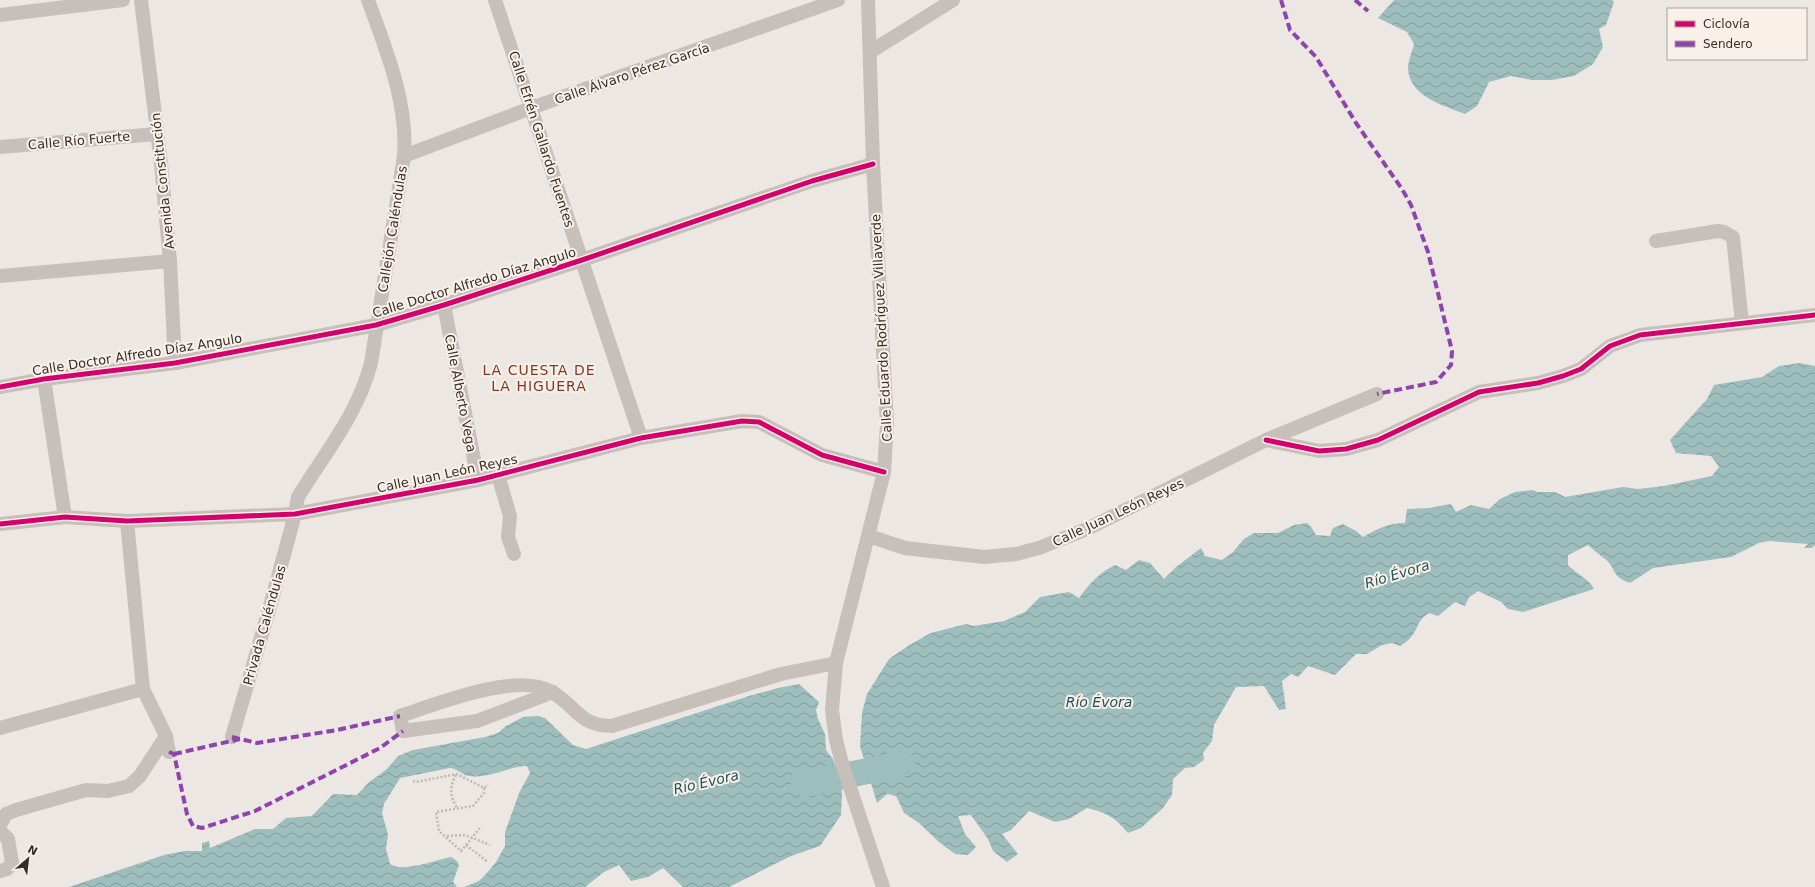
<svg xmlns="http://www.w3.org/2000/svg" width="1815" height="887" font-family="'DejaVu Sans',sans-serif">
<defs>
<pattern id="water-waves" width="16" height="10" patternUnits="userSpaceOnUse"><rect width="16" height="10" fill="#9ebebd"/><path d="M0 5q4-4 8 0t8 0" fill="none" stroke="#829b9a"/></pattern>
</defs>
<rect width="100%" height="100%" fill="#ece7e2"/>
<g fill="url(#water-waves)">
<path d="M1394 0H1612L1614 2 1606 25 1599 29 1603 47 1593 64 1574 76 1552 80H1532L1511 76 1489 82 1477 106 1465 114C1443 105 1410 97 1408 69 1408 61 1412 52 1414 44L1407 32 1378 18Z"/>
<path d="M1800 363 1815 366V545L1812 548H1804L1808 544 1769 541 1759 543 1731 557 1653 568 1630 583C1611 577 1616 567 1605 559 1599 554 1593 550 1588 545L1568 555V565C1577 574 1589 579 1594 589L1523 612 1508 609 1501 602 1478 591 1469 597 1465 606 1455 602 1438 616 1429 613C1413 623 1420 635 1400 646L1392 643 1382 645 1367 654H1356L1335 675 1308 666 1298 677 1291 674 1282 681 1286 709 1279 710 1264 686 1236 687 1214 725 1212 741 1203 753 1204 760 1194 767 1185 768 1173 779 1172 795 1163 808 1141 828 1128 833C1115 817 1107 813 1087 808L1069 819 1055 822 1029 811 1011 830 1002 834 1018 854 1007 862 993 851 988 839 971 815 958 816 965 834 976 847 968 855 955 854 939 842 919 823 904 813 896 796 887 794 877 803 860 746 862 713 867 694 889 659 911 644 931 633 966 624 974 626 1004 621 1025 612 1040 597 1069 592 1079 598C1088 585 1100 572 1115 565L1126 570 1139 560 1150 563 1164 579 1176 567 1201 548 1205 556 1222 560 1233 552 1244 539 1254 533H1278L1294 525 1307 523 1312 528 1316 535 1330 536 1333 528 1343 524 1356 531 1363 537C1377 529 1389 523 1405 523L1407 509 1429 508 1451 504 1456 512 1471 505 1489 509 1500 499 1515 492 1533 490 1537 492H1555L1565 497 1623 487 1638 489 1664 486 1712 476 1719 467 1711 456 1676 453 1670 440 1707 399 1714 385 1762 377 1779 366Z"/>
<path d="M799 684 819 702 816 710 818 719 825 734 826 750 833 759 842 793 841 815 820 846 791 856 729 887H683L663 868 648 877 631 881 619 865 604 872 585 887H464L479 881 486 874 496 862 505 846V832L520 791 530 773 527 766C510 766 488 779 469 776 462 775 458 769 450 768L400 778 384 804 382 813 388 835 386 849 390 864C402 873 436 860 451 857L457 861 459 865 453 882 457 887H69L164 855 184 851H202V843L209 841 210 848 255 829H273L286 818 312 816 333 794 357 795 368 783 387 769 398 756 413 750 485 737 498 733 506 726 523 717 537 716 545 718 573 745 586 749 749 696 778 688Z"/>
</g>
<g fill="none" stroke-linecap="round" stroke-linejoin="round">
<polyline stroke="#9ebebd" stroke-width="26" points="803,782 809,783 902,764"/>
<g stroke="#bfb8b3" stroke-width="2.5" stroke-dasharray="2 2" stroke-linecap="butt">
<path d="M456 775C449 786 450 798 458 809"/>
<polyline points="413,781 416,782 457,774 484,788 488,785"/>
<polyline points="480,828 461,851 439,831 436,812 473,806 484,793 484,788"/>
<polyline points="447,836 465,835 490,845"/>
<polyline points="466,845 488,862"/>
</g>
<g stroke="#c6bfba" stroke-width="14">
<polyline points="141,0 161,164 170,261 175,363"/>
<polyline points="495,0 641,438"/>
<polyline points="868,0 873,164 887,424 884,472 836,663 832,710 836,740 842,763 883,887"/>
<polyline points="0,15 123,0"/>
<polyline points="870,52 953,0"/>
<polyline points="0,147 157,134"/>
<polyline points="404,156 531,108 838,0"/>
<polyline points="1656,241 1718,231 1724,232 1733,237 1742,323"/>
<polyline points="0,276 170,261"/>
<polyline points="444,305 478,480"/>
<polyline points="44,379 65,517"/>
<polyline points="0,387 44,379 175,363 376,325 444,305 582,260 812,181 873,164"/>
<polyline points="1266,440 1319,451 1346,449 1378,440 1479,392 1538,383 1563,376 1581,369 1610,346 1640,335 1815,315"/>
<polyline points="498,475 510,516 508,537 514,554"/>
<polyline points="127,521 143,689 166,736 169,752"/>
<polyline points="0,524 65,517 127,521 295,514 478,480 641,438 742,421 759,422 822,455 884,472"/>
<polyline points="869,536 905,548 984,557 1016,554 1039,548 1087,529 1266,440 1377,394"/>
<path d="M553 692 477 721 403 731 400 716C436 704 516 672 550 691 577 705 576 725 612 726L781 674 836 663"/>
<polyline points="0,728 143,689"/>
<path d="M232 737 269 610 295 514 298 497C325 453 358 414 371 363L404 156C408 102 386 50 368 0"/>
<polyline points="0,825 6,814 16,810 86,790 108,791 129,786 140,776 166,736"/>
<polyline points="0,831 8,839 12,863 7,869 0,871"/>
</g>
<g stroke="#8e44ad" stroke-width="4" stroke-dasharray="8 4" stroke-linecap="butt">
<polyline points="1281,0 1290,30 1316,57 1356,123 1402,189 1411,205 1428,252 1452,351 1451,365 1436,382 1377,394"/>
<polyline points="1355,0 1368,11"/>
<polyline points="232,737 257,743 337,730 400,716"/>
<polyline points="169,752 174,754 187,814 193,826 202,828 255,811 380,748 403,731"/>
<polyline points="174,754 240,739"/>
</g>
<defs>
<g id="cycleway">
<polyline points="0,387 44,379 175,363 376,325 444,305 582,260 812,181 873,164"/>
<polyline points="1266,440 1319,451 1346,449 1378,440 1479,392 1538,383 1563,376 1581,369 1610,346 1640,335 1815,315"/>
<polyline points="0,524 65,517 127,521 295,514 478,480 641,438 742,421 759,422 822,455 884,472"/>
</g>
</defs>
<use href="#cycleway" stroke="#f9f1e9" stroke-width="8"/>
<use href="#cycleway" stroke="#d6006c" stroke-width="5"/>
</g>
<g text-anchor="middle" stroke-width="4" stroke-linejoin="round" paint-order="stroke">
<g font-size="13" fill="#372d29" stroke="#f9f1e9">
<text transform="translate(632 73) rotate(-19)" y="5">Calle Álvaro Pérez García</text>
<text transform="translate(542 139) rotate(72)" y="5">Calle Efrén Gallardo Fuentes</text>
<text transform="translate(79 140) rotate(-5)" y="5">Calle Río Fuerte</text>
<text transform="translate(162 181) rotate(-96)" y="5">Avenida Constitución</text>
<text transform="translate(392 229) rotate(-81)" y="5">Callejón Caléndulas</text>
<text transform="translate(474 282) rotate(-17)" y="5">Calle Doctor Alfredo Díaz Angulo</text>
<text transform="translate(881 328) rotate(-93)" y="5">Calle Eduardo Rodríguez Villaverde</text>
<text transform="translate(137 354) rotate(-9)" y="5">Calle Doctor Alfredo Díaz Angulo</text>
<text transform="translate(461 393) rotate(79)" y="5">Calle Alberto Vega</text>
<text transform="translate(447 473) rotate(-12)" y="5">Calle Juan León Reyes</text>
<text transform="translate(1118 512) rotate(-25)" y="5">Calle Juan León Reyes</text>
<text transform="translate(264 625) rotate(-74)" y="5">Privada Caléndulas</text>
</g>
<g font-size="14" letter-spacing="1" fill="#833825" stroke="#f9f1e9">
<text x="539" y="375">LA CUESTA DE<tspan x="539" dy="16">LA HIGUERA</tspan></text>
</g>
<g font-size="14" font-style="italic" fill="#205557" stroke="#f9f1e9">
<text transform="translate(1397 574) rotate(-17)" y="5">Río Évora</text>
<text x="1099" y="707">Río Évora</text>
<text transform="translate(706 782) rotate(-13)" y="5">Río Évora</text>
</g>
</g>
<rect x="1667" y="8" width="140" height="52" fill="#f9f1e9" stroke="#aba39c"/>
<rect x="1675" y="21" width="20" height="6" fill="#d6006c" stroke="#aba39c"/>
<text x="1703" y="28" font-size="12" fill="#372d29">Ciclovía</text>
<rect x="1675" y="41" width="20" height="6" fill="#8e44ad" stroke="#aba39c"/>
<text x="1703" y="48" font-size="12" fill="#372d29">Sendero</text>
<g transform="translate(28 859) rotate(28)" stroke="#f9f1e9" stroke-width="3" paint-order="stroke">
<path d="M0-3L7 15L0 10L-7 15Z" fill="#372d29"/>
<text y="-6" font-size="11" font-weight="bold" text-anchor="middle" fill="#372d29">N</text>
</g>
</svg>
